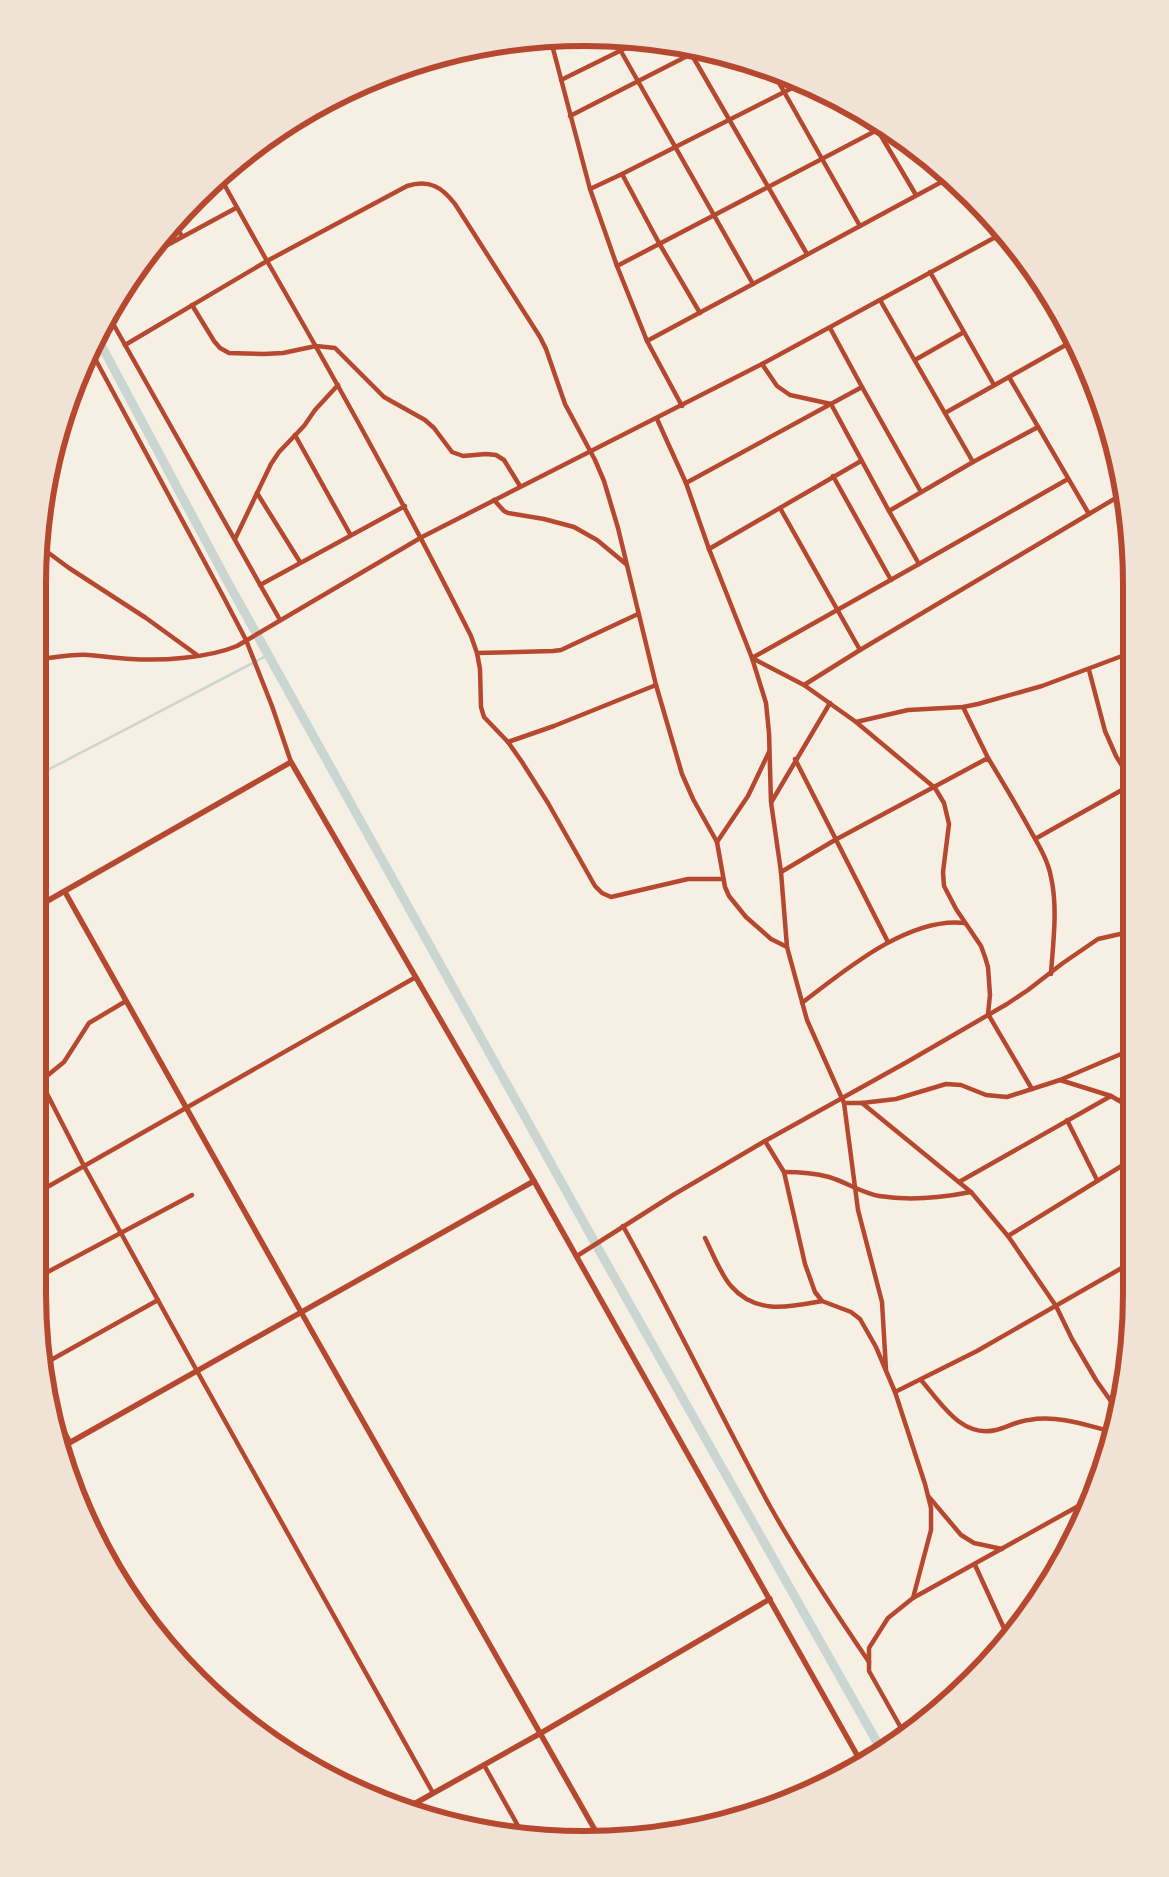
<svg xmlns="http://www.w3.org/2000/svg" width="1169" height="1877" font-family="Barlow,sans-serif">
<rect width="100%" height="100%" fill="#f6efe4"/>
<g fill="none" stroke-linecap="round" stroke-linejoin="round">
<polyline stroke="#c9d6d2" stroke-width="2.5" points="42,773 268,655"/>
<polyline stroke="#c9d6d2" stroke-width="9" points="99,341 226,579 599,1250 882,1751"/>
<g stroke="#b5482f" stroke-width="4.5">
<polyline points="614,39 753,284 647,341 682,406"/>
<polyline points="551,41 590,189 617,266 647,341"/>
<polyline points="689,50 807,254"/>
<polyline points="561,80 638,42"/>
<polyline points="570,116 697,51"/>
<polyline points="874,124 916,195"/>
<path d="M220 177 267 261 407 186C429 179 442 187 455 204L540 337 546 349 565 404 595 460 604 481 618 528 656 685 682 774 693 799 717 842 725 887 729 896 746 917 771 939 787 947"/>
<polyline points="590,189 622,174"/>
<polyline points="175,226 182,236"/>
<polyline points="860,226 947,179"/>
<polyline points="995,238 1017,253"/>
<polyline points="149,255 236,208"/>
<polyline points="617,266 881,128"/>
<polyline points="930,272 994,385"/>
<polyline points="753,284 860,226 774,74"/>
<polyline points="880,300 973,462"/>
<polyline points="192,305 214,341 220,348 229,353 264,354 283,353 316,346 335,348 384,397 425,420 434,428 452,452 463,456 486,454 496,455 504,460 520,486"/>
<polyline points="700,313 659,243 622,174 800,84"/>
<polyline points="111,320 280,620"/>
<path d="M125 345 267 261C338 384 407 508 471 636L477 653 480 669 481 707 484 717 508 742 522 762 548 803 595 886 602 893 611 897 688 879H723"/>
<polyline points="92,353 223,596 246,640 272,706 291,762"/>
<polyline points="915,360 964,332"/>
<polyline points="86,364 95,359"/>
<polyline points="762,364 777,386 790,395 831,404"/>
<polyline points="1009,377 1071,342"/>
<polyline points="862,387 921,492"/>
<polyline points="831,404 889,511 973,462 1038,427"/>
<polyline points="945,413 1009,377 1089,514 1121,495"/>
<polyline points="657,419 686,483 709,549 752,658 804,685 856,722 935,788 944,803 949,824 943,872 944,886 956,909 981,946 985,957 988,967 990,995 988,1014 1032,1089"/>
<polyline points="295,435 350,534"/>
<polyline points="833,476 891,580"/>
<polyline points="686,483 862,387 830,328"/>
<polyline points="257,493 300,562"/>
<polyline points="494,500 504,511 508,513 544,519 574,527 597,540 626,564"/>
<polyline points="780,508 860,650"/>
<polyline points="235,539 271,464 279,452 304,426 315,410 338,385"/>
<polyline points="42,548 69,568 146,618 197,655"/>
<polyline points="709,549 861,461"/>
<polyline points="919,564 1068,479"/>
<polyline points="260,585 405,506"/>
<polyline points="477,653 553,651 561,650 638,614"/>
<path d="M42 659C57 657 73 654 88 655 102 656 116 658 131 659 162 661 208 658 237 646L422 537 762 364 1003 233"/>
<polyline points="1089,670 1105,731 1116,756 1129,777"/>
<polyline points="804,685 860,650 1089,514"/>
<polyline points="963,707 988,758"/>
<polyline points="856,722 908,710 963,707 978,704 1042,686 1130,653"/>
<polyline points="508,742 554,726 656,685"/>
<polyline points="795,759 888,942"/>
<polyline points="772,801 830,703"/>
<polyline points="1035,839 1129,786"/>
<polyline points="717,842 748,796 769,752"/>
<path d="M781 872 835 840 988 758C1002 781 1016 804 1029 828 1038 844 1048 860 1051 877 1058 908 1053 943 1051 974"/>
<path d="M802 1003C845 970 909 916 965 923"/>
<polyline points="42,1080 64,1062 89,1023 126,1001"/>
<polyline points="1060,1080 1128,1051"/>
<polyline points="42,1084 84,1166 197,1371 433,1793"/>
<polyline points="1119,1100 1128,1099"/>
<polyline points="844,1103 862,1103 896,1099 946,1084 961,1085 986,1095 1007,1097 1060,1080 1111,1096 1128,1106"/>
<polyline points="862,1103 971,1192 1008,1236 1056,1306 1072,1339 1096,1380 1115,1407"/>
<polyline points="1067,1120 1097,1180"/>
<polyline points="765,1141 784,1172 805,1264 815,1292 822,1301 851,1312 860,1319 876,1347 895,1392 925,1484 931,1508 931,1530 913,1598"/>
<path d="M784 1172C799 1172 814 1173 829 1177 846 1182 862 1193 879 1196 910 1201 940 1198 971 1192"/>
<polyline points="959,1182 1111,1096"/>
<polyline points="42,1190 416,977"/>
<path d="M623 1226C675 1319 720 1415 771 1508 801 1561 835 1612 869 1662"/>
<polyline points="1008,1236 1128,1162"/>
<path d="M705 1238C712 1252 721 1275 731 1286 756 1315 789 1307 822 1301"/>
<polyline points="577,1256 673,1195 765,1141 907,1062 1007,1004 1028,990 1063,963 1098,939 1129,932"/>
<polyline points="42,1275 192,1195"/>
<polyline points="42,1365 158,1300"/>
<polyline points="886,1370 882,1302 858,1210 844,1103 807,1020 787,947 781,872 771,802 769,733 766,703 752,658 919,564 889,511"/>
<path d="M921 1380C941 1403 961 1438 996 1430 1007 1427 1018 1421 1029 1420 1056 1415 1083 1424 1109 1431"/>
<polyline points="895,1392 977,1351 1127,1265"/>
<polyline points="53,1410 70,1442"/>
<polyline points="929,1497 961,1535 974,1543 1002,1549"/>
<polyline points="975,1565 1008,1637"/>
<polyline points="905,1735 869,1671 869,1648 888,1618 913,1598 1091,1499"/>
<polyline points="484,1765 522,1833"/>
</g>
<g stroke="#b5482f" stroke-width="5.5">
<polyline points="65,892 301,1312 599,1837"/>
<polyline points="42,904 291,762 534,1181 861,1762"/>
<polyline points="62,1447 534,1181"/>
<polyline points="405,1809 541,1733 770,1599"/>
</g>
</g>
<path d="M0 0H1169V1877H0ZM584 46H585A538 538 0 0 1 1123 584V1293A538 538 0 0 1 585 1831H584A538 538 0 0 1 46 1293V584A538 538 0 0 1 584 46Z" fill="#f1e2d6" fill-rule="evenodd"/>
<path fill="none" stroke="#b5482f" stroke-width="6" d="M584 46H585A538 538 0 0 1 1123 584V1293A538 538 0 0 1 585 1831H584A538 538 0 0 1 46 1293V584A538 538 0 0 1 584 46Z"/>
</svg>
